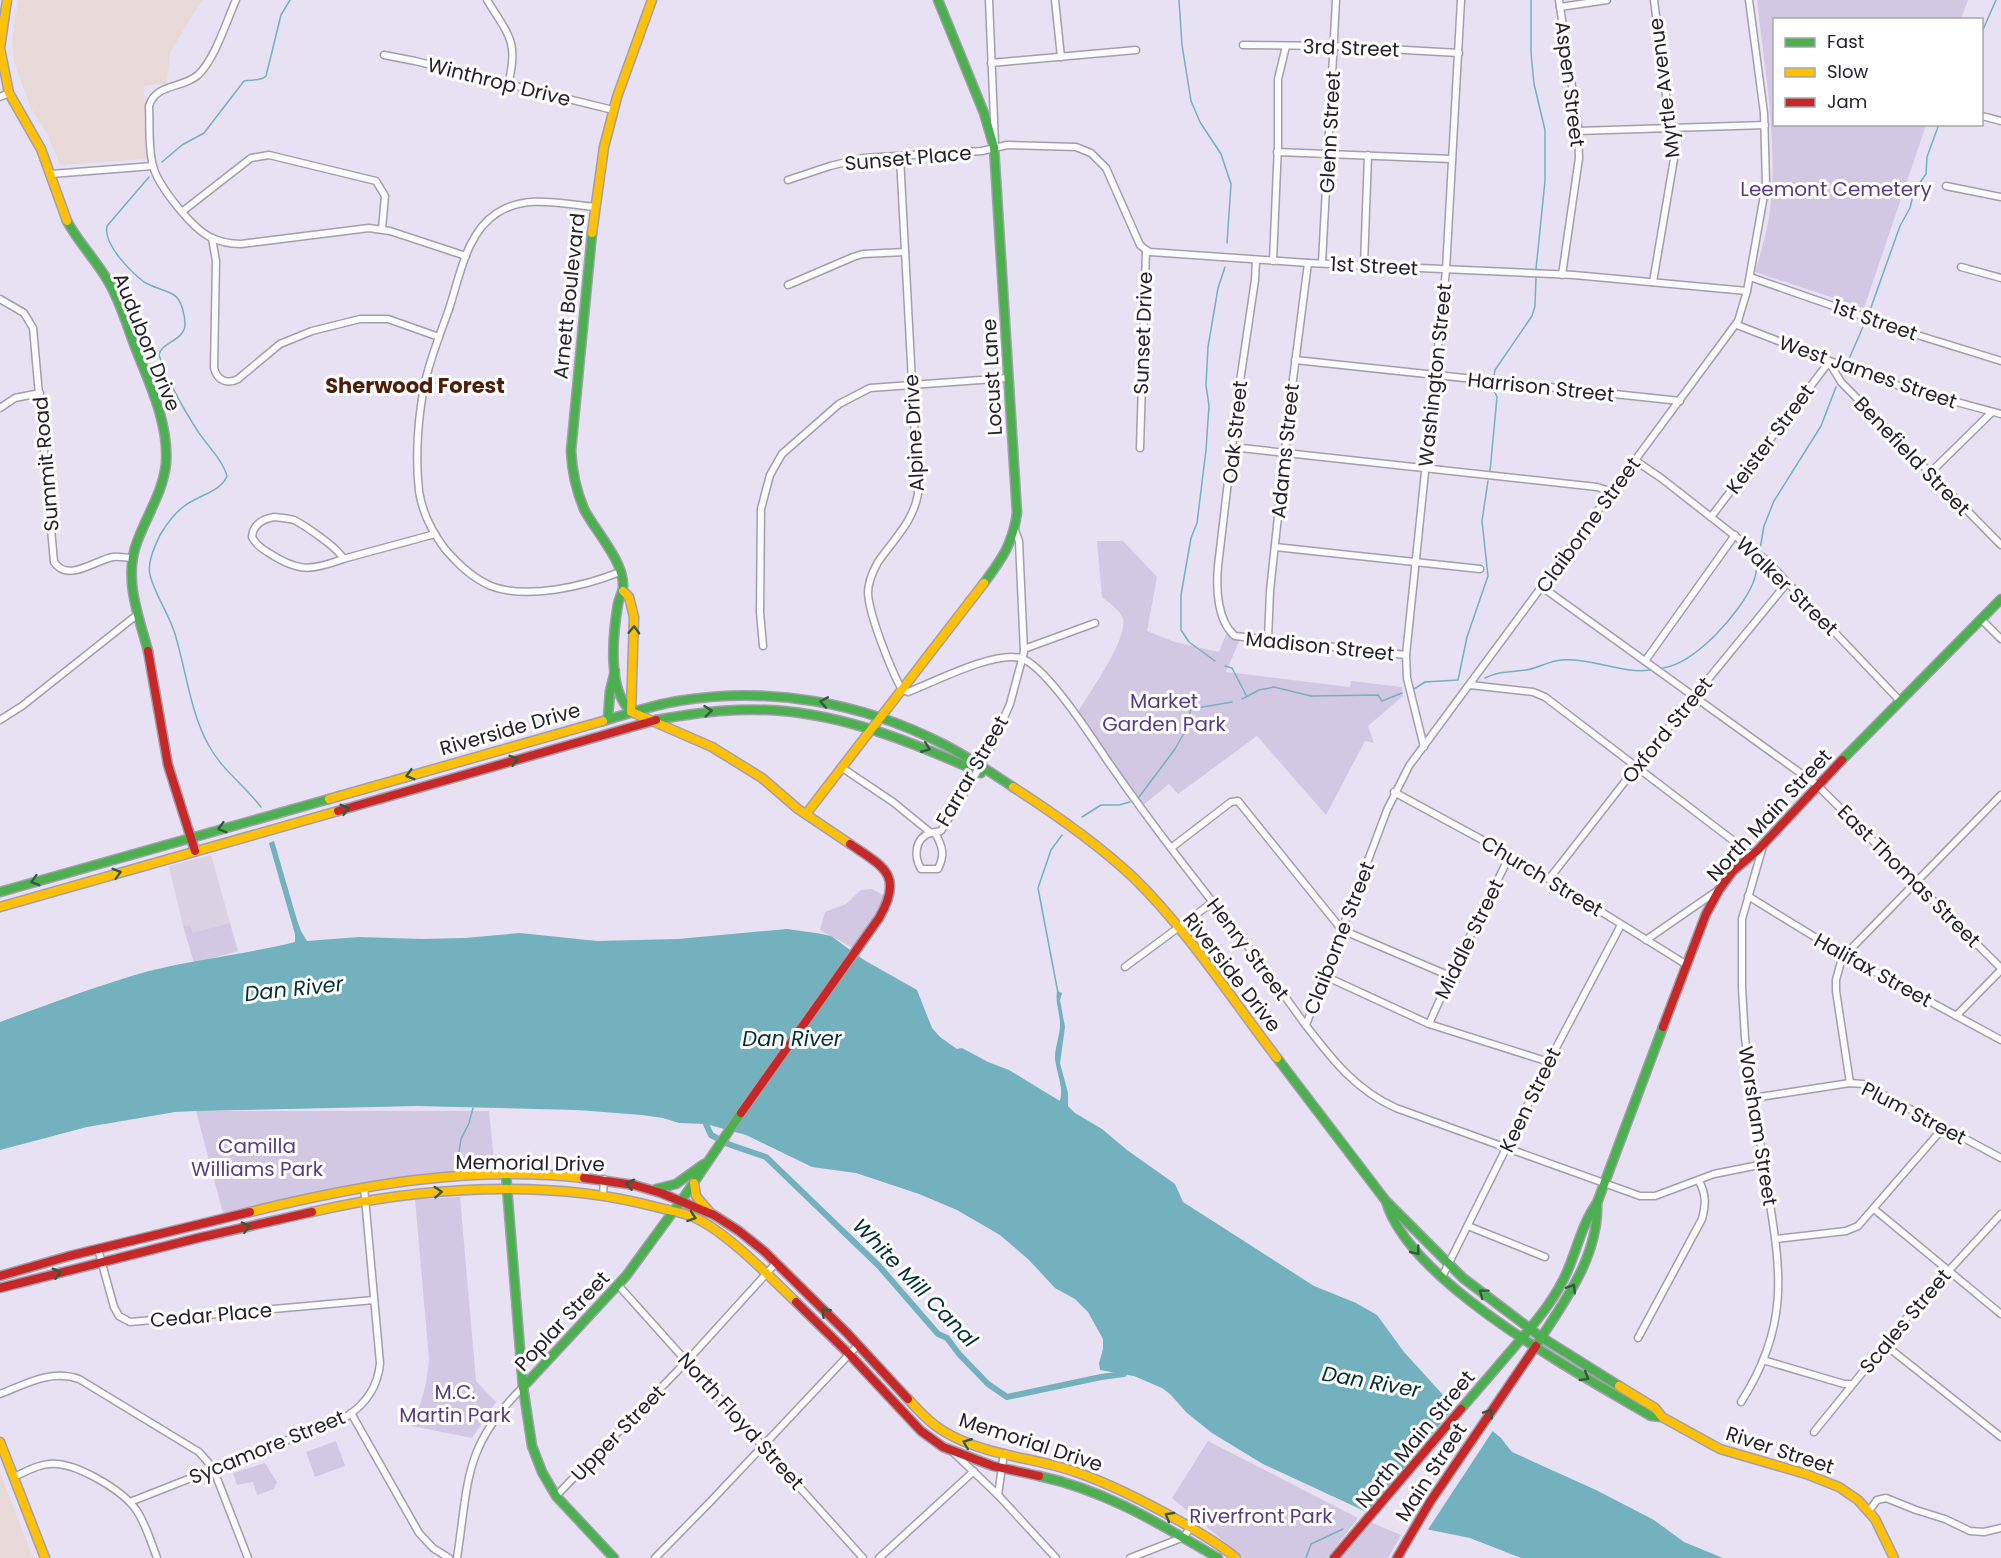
<svg xmlns="http://www.w3.org/2000/svg" width="2001" height="1558" font-family="Poppins,sans-serif">
<rect width="100%" height="100%" fill="#e7e1f3"/>
<polygon fill="#dad1e3" points="211,855 230,923 193,934 190,925 183,926 169,866"/>
<g fill="#e6d9d8">
<polygon points="18,0 202,0 170,52 167,83 144,86 148,159 60,165 48,135 31,108 15,65 12,43"/>
<polygon points="0,1473 33,1558 0,1558"/>
</g>
<g fill="#d2c8e4">
<path d="M1757 0H1968L1961 19 1774 20V124L1926 125 1864 308 1755 272C1762 249 1769 225 1771 201 1777 134 1764 66 1757 0Z"/>
<path d="M1097 541H1123L1157 577 1147 631 1175 642 1219 652 1226 634 1240 639 1226 672 1350 687 1351 681 1402 687 1403 696 1368 726 1374 743 1365 741 1326 815 1257 736 1178 794 1169 784 1142 806 1092 735 1078 712C1088 694 1132 634 1122 616 1118 609 1108 602 1102 597Z"/>
<polygon points="872,889 885,896 885,898 853,948 820,930 825,912 846,904 861,890"/>
<polygon points="230,923 238,951 194,963 183,926 190,925 193,933"/>
<polygon points="196,1111 489,1111 495,1171 408,1177 362,1184 223,1213"/>
<path d="M460 1197 476 1381 496 1402 472 1438 412 1426C422 1403 427 1383 429 1359L415 1199Z"/>
<polygon points="336,1441 345,1466 315,1477 306,1452"/>
<polygon points="1208,1441 1358,1518 1327,1558 1244,1558 1172,1498"/>
<polygon points="265,1463 277,1482 274,1489 257,1495 253,1482 237,1485 233,1473"/>
<polygon points="1370,1522 1401,1535 1388,1558 1340,1558"/>
</g>
<path fill="#72b1bd" d="M274 841 297 920 301 931 307 941 359 937 422 939 465 938 520 933 597 941 678 939 787 929 816 933 831 936 864 960 917 990 932 1028 940 1037 957 1049 962 1048 988 1062 1009 1070 1060 1101C1064 1087 1056 1072 1055 1058 1055 1046 1060 1036 1060 1024 1060 1013 1055 1003 1057 991L1062 993 1060 1000 1065 1027 1060 1063 1068 1093V1106L1075 1113 1102 1129 1127 1150 1175 1184 1183 1202 1314 1286 1356 1303 1377 1315 1404 1352 1454 1407 1477 1418 1501 1438 1512 1452 1596 1490 1654 1520 1684 1542 1723 1558H1521L1470 1538 1386 1521 1263 1464 1212 1433 1187 1413 1170 1394 1162 1388 1134 1376 1100 1370 1099 1363 1103 1349V1339L1088 1312 1075 1299 1055 1288 1028 1259 1000 1235 957 1210 919 1194 856 1173 812 1167 746 1135 706 1124 679 1123 663 1118 642 1115 577 1110 417 1106 196 1111 175 1112 87 1127 0 1150V1022C49 1004 99 985 149 971 197 959 247 954 295 942V934L269 843Z"/>
<polygon fill="#e7e1f3" points="1456,1405 1478,1415 1494,1429 1427,1531 1385,1524 1364,1515"/>
<g fill="none" stroke-linecap="round" stroke-linejoin="round">
<g stroke="#72b1bd" stroke-width="1.5">
<polyline points="1179,0 1182,45 1191,101 1200,122 1221,154 1231,184 1227,243"/>
<polyline points="1531,0 1531,53 1534,84 1545,130 1545,181 1536,269"/>
<polyline points="1982,32 1996,0"/>
<path d="M162 162 182 145 204 133 244 81C251 79 260 82 266 76L281 15 290 0"/>
<path d="M149 177 107 226C103 244 130 271 144 282 154 288 166 290 174 295 182 300 185 316 185 325 184 341 161 342 159 355 168 382 184 410 199 433 208 446 223 461 227 476 221 492 196 496 183 507 174 514 166 525 160 535 155 546 147 562 150 575 155 595 169 614 175 634 186 670 190 711 208 744 221 769 244 785 261 807"/>
<polyline points="1869,313 1900,226 1910,208 1914,191 1926,174 1927,157 1939,124"/>
<polyline points="1849,359 1865,322"/>
<polyline points="1494,376 1495,370 1532,316 1535,306 1536,277"/>
<polyline points="1490,471 1497,397 1492,386"/>
<polyline points="1760,549 1764,526 1774,501 1821,426 1836,387"/>
<polyline points="1215,661 1189,642 1181,630 1181,595 1191,538 1197,523 1206,450 1209,406 1206,385 1208,347 1218,288 1225,267"/>
<polyline points="1225,666 1232,668 1246,695"/>
<path d="M1663 668C1696 663 1741 612 1753 583 1756 576 1757 567 1758 560"/>
<path d="M1485 678C1498 671 1512 672 1526 670 1539 668 1548 661 1562 660 1592 658 1622 674 1650 670"/>
<polyline points="1414,689 1425,682 1458,680 1467,637 1488,576 1482,521 1488,481"/>
<polyline points="1242,699 1259,690 1274,687 1311,696 1378,695 1382,701 1402,693"/>
<polyline points="1139,797 1175,749 1184,733 1191,709 1232,702"/>
<polyline points="1082,817 1101,805 1119,805 1130,802"/>
<polyline points="1058,993 1038,888 1051,850 1062,835"/>
<polyline points="456,1171 461,1139 469,1123 473,1108"/>
<polyline points="1306,1558 1311,1544 1343,1529"/>
</g>
<polyline stroke="#72b1bd" stroke-width="6" points="706,1124 711,1135 728,1144 766,1157 879,1266 938,1334 947,1338 959,1354 988,1384 1007,1397 1101,1377 1124,1374"/>
<defs>
<g id="street">
<path d="M236 0C226 22 215 59 198 75 182 89 156 83 149 106 150 125 148 148 153 166 158 186 192 228 210 237 220 242 230 244 241 244L369 228 390 231 466 256"/>
<path d="M487 0C509 36 519 41 508 85"/>
<polyline points="989,0 995,144"/>
<polyline points="1055,0 1061,57"/>
<polyline points="1559,0 1578,127 1579,158 1562,275"/>
<polyline points="1560,7 1607,0"/>
<polyline points="1243,45 1334,46 1459,53"/>
<polyline points="384,55 415,61 613,110"/>
<polyline points="991,63 1136,50"/>
<polyline points="0,97 9,93"/>
<polyline points="1982,116 2001,121"/>
<polyline points="1578,131 1765,125"/>
<polyline points="1277,152 1452,159"/>
<path d="M900 157 918 494C913 522 894 539 878 562 873 571 868 582 868 593 869 615 891 670 902 690L908 692C934 682 994 651 1020 658 1045 664 1092 738 1107 760 1153 827 1203 890 1253 953 1270 976 1287 999 1304 1023 1331 1058 1355 1090 1396 1108L1640 1196H1655L1714 1174 1764 1164"/>
<polyline points="51,174 153,166"/>
<polyline points="788,180 830,166 863,158 982,151 1007,145 1076,147 1091,153 1106,168 1140,245 1146,250 1140,448"/>
<polyline points="1946,186 2001,197"/>
<path d="M595 207C562 204 526 194 497 213 466 233 460 276 449 309 441 332 432 354 426 378 418 413 415 456 419 491 422 512 433 533 445 549 458 564 472 578 491 586 527 600 585 586 620 572"/>
<polyline points="183,211 251,158 269,155 376,181 385,196 382,229"/>
<path d="M212 238 216 261 214 368C217 380 227 385 238 379L280 344 312 331 360 319H388L439 337"/>
<polyline points="1146,250 1150,252 1308,263 1574,275 1747,291"/>
<path d="M1256 260 1255 280 1239 388 1218 566C1216 588 1217 621 1235 636L1406 655"/>
<polyline points="1273,261 1278,145 1278,79 1286,46"/>
<polyline points="1322,263 1336,0"/>
<polyline points="1364,265 1368,155"/>
<polyline points="1961,267 2001,278"/>
<polyline points="1750,277 1914,334 2001,361"/>
<polyline points="1653,282 1674,159 1654,0"/>
<polyline points="788,285 853,257 863,254 905,252"/>
<path d="M0 299 24 313 33 328 54 562C68 583 95 560 113 557 119 556 126 558 132 558"/>
<polyline points="1737,325 1861,373 1912,390 2001,414"/>
<polyline points="1295,360 1680,401"/>
<polyline points="0,408 15,398 40,393"/>
<polyline points="1232,447 1597,487 1613,492"/>
<polyline points="1636,461 1661,478 1767,561 1900,701"/>
<polyline points="1929,474 1992,412"/>
<path d="M274 517C281 518 287 518 294 520 304 525 340 549 343 559 311 571 298 572 269 553 262 549 256 545 252 537 253 524 263 519 274 517Z"/>
<polyline points="1711,517 1829,362 1841,382 2001,545"/>
<polyline points="1275,547 1480,569"/>
<polyline points="343,559 435,534"/>
<polyline points="1542,587 1817,785 2001,968"/>
<polyline points="1981,619 2001,639"/>
<polyline points="1268,639 1270,591 1291,395 1308,263"/>
<polyline points="763,646 760,612 761,509 770,475 782,454 839,404 870,388 1008,378"/>
<polyline points="1024,649 1095,623"/>
<polyline points="1645,661 1735,535"/>
<polyline points="1470,685 1533,692 1545,697 1752,855"/>
<polyline points="0,720 22,706 138,614"/>
<polyline points="1424,747 1407,678 1406,655 1446,270 1461,0"/>
<polyline points="990,749 1010,704 1024,652 1019,541 1015,530"/>
<polyline points="841,767 893,802 931,833"/>
<polyline points="1394,792 1510,855 1687,965"/>
<path d="M935 833C943 847 945 855 938 869H921C914 857 914 839 930 833 934 832 937 832 941 831L972 780"/>
<polyline points="1171,848 1231,802 1238,801 1342,930 1450,976"/>
<polyline points="1549,879 1637,766 1787,583"/>
<polyline points="1748,896 1844,955 2001,1040"/>
<polyline points="1646,940 1717,891"/>
<polyline points="1125,967 1213,902"/>
<polyline points="1325,976 1429,1024 1549,1062"/>
<polyline points="1956,1016 2001,970"/>
<polyline points="1429,1024 1450,977 1510,855"/>
<polyline points="1306,1025 1387,810 1409,766 1738,321 1747,291 1766,184 1764,113 1749,0"/>
<polyline points="1850,1083 1836,991 1836,980 1842,958 2001,795"/>
<polyline points="1753,1098 1850,1083 1863,1084 2001,1158"/>
<polyline points="603,1195 604,1179"/>
<polyline points="1874,1209 2001,1314"/>
<polyline points="1468,1226 1545,1257"/>
<polyline points="1776,1239 1846,1231 1858,1226 1944,1127"/>
<polyline points="98,1249 114,1307 119,1316 130,1322 374,1300"/>
<polyline points="1442,1277 1557,1046 1621,925"/>
<polyline points="618,1285 863,1558"/>
<path d="M1638 1338 1702 1219C1706 1204 1706 1194 1699 1181"/>
<polyline points="1884,1344 2001,1437"/>
<polyline points="1763,1360 1844,1384 1852,1384"/>
<path d="M0 1394C26 1384 51 1369 79 1379L199 1452 213 1468 248 1558"/>
<path d="M1741 1402C1794 1320 1779 1262 1765 1173 1758 1128 1751 1083 1745 1038L1742 988V919L1763 846"/>
<polyline points="351,1413 419,1533 433,1548 449,1558"/>
<polyline points="1814,1432 1918,1304 2001,1214"/>
<polyline points="954,1453 998,1495 1056,1558"/>
<path d="M14 1477C25 1472 36 1465 49 1464 74 1461 123 1490 137 1511 146 1525 151 1542 157 1558"/>
<polyline points="998,1495 1004,1453"/>
<polyline points="556,1496 687,1361 776,1263"/>
<path d="M130 1502 346 1417C366 1404 378 1387 380 1363L364 1187"/>
<polyline points="1869,1511 1877,1500 1886,1498 1916,1510 1945,1519 1970,1531 1984,1532 2001,1528"/>
<path d="M457 1558C469 1480 463 1447 523 1387"/>
<polyline points="655,1558 711,1501 858,1345"/>
<polyline points="879,1558 974,1471"/>
<polyline points="1130,1558 1184,1537 1190,1528"/>
</g>
<g id="fast">
<path d="M938 0 984 113 994 147 1017 513C1013 543 1002 559 984 583"/>
<path d="M67 221C78 242 96 260 108 281 120 301 126 323 134 344 148 381 169 422 166 463 163 494 144 519 135 548 125 583 139 617 148 651"/>
<path d="M592 233 571 451C572 471 576 490 584 509 595 531 624 561 623 586 623 593 619 598 618 604 613 633 606 695 634 713"/>
<polyline points="608,718 610,691 615,671"/>
<path d="M656 720C683 715 710 711 738 710 824 706 904 738 981 773"/>
<path d="M603 721C627 714 653 705 678 701 769 686 861 702 943 744 967 756 990 772 1013 787"/>
<polyline points="1842,760 2001,599"/>
<polyline points="0,892 329,799"/>
<polyline points="1277,1058 1386,1201 1463,1278 1541,1337 1619,1386"/>
<polyline points="506,1175 523,1387 532,1446 542,1472 556,1496 614,1558"/>
<polyline points="656,1189 676,1184 704,1164"/>
<path d="M1386 1201C1409 1283 1580 1374 1651 1416L1662 1417"/>
<path d="M1522 1338C1539 1318 1556 1297 1567 1272 1577 1249 1582 1224 1597 1203L1663 1027"/>
<path d="M1539 1341C1566 1299 1599 1255 1597 1203"/>
<polyline points="523,1387 626,1276 686,1194 741,1113"/>
<polyline points="1461,1409 1522,1338"/>
<path d="M1039 1476C1105 1490 1160 1524 1218 1558"/>
</g>
<g id="slow">
<polyline points="7,0 0,48 9,93 41,149 67,221"/>
<polyline points="592,233 604,147 617,97 652,0"/>
<polyline points="623,591 629,597 634,617 631,712"/>
<polyline points="634,713 712,747 762,778 798,809 850,844"/>
<path d="M1013 787C1055 814 1097 843 1134 878 1188 931 1231 998 1277 1058"/>
<polyline points="329,799 603,721"/>
<polyline points="806,814 984,583"/>
<polyline points="0,907 338,811"/>
<polyline points="694,1183 696,1196 709,1211"/>
<path d="M250 1212C359 1185 472 1165 584 1178"/>
<path d="M312 1212C419 1187 549 1178 656 1207 667 1210 680 1212 691 1216 725 1230 769 1276 796 1302"/>
<polyline points="1619,1386 1655,1408 1662,1417 1720,1449 1806,1474 1839,1487 1858,1500 1875,1519 1894,1558"/>
<path d="M908 1399C919 1411 931 1424 945 1432 985 1456 1033 1457 1076 1472 1113 1485 1148 1503 1183 1523 1201 1534 1220 1544 1236 1558"/>
<polyline points="0,1442 45,1558"/>
</g>
<g id="jam">
<polyline points="148,651 168,765 195,851"/>
<polyline points="338,811 656,720"/>
<polyline points="1663,1027 1706,914 1719,890 1733,871 1758,850 1842,760"/>
<path d="M741 1113 879 918C904 875 884 867 850 844"/>
<polyline points="584,1178 634,1185 661,1193 714,1215 739,1231 765,1252 847,1333 908,1399"/>
<polyline points="0,1276 69,1256 250,1212"/>
<polyline points="0,1288 198,1238 312,1212"/>
<polyline points="796,1302 849,1354 921,1431 943,1447 993,1466 1039,1476"/>
<polyline points="1334,1558 1461,1409"/>
<polyline points="1397,1558 1430,1502 1536,1346"/>
</g>
</defs>
<use href="#street" stroke="#a39eac" stroke-width="9"/>
<use href="#fast" stroke="#a39eac" stroke-width="11"/>
<use href="#slow" stroke="#a39eac" stroke-width="11"/>
<use href="#jam" stroke="#a39eac" stroke-width="11"/>
<use href="#street" stroke="#fbfafd" stroke-width="6"/>
<use href="#fast" stroke="#4caf50" stroke-width="8"/>
<use href="#slow" stroke="#ffc107" stroke-width="8"/>
<use href="#jam" stroke="#c62828" stroke-width="8"/>
<defs>
<polyline id="street-bridge" points="972,780 990,749"/>
</defs>
<use href="#street-bridge" stroke="#a39eac" stroke-width="9" stroke-linecap="butt"/>
<use href="#street-bridge" stroke="#fbfafd" stroke-width="6"/>
</g>
<defs><path id="oneway-chevron" d="M-2-3.5L2.5 0L-2 3.5" fill="none" stroke-width="1.6" stroke-linecap="round" stroke-linejoin="round" transform="scale(1.5)"/></defs>
<g stroke="#355a3b">
<use href="#oneway-chevron" transform="translate(634 630) rotate(-88)"/>
<use href="#oneway-chevron" transform="translate(824 702) rotate(-170)"/>
<use href="#oneway-chevron" transform="translate(708 711) rotate(-6)"/>
<use href="#oneway-chevron" transform="translate(926 748) rotate(22)"/>
<use href="#oneway-chevron" transform="translate(514 760) rotate(-16)"/>
<use href="#oneway-chevron" transform="translate(410 775) rotate(164)"/>
<use href="#oneway-chevron" transform="translate(345 809) rotate(-16)"/>
<use href="#oneway-chevron" transform="translate(222 828) rotate(164)"/>
<use href="#oneway-chevron" transform="translate(117 873) rotate(-16)"/>
<use href="#oneway-chevron" transform="translate(35 881) rotate(163)"/>
<use href="#oneway-chevron" transform="translate(630 1184) rotate(-166)"/>
<use href="#oneway-chevron" transform="translate(438 1192) rotate(-4)"/>
<use href="#oneway-chevron" transform="translate(692 1217) rotate(19)"/>
<use href="#oneway-chevron" transform="translate(246 1227) rotate(-13)"/>
<use href="#oneway-chevron" transform="translate(1416 1251) rotate(51)"/>
<use href="#oneway-chevron" transform="translate(57 1273) rotate(-14)"/>
<use href="#oneway-chevron" transform="translate(1572 1288) rotate(-58)"/>
<use href="#oneway-chevron" transform="translate(1483 1293) rotate(-143)"/>
<use href="#oneway-chevron" transform="translate(825 1312) rotate(-136)"/>
<use href="#oneway-chevron" transform="translate(1585 1377) rotate(31)"/>
<use href="#oneway-chevron" transform="translate(1489 1413) rotate(-56)"/>
<use href="#oneway-chevron" transform="translate(967 1443) rotate(-158)"/>
<use href="#oneway-chevron" transform="translate(1169 1516) rotate(-150)"/>
</g>
<g text-anchor="middle" stroke-width="6" stroke-linejoin="round" paint-order="stroke">
<g font-size="20" fill="#25212d" stroke="#fff">
<text transform="translate(1351 48) rotate(2)" y="7">3rd Street</text>
<text transform="translate(499 82) rotate(14)" y="7">Winthrop Drive</text>
<text transform="translate(1570 84) rotate(83)" y="7">Aspen Street</text>
<text transform="translate(1664 88) rotate(-97)" y="7">Myrtle Avenue</text>
<text transform="translate(1330 132) rotate(-87)" y="7">Glenn Street</text>
<text transform="translate(908 158) rotate(-5)" y="7">Sunset Place</text>
<text transform="translate(1374 266) rotate(3)" y="7">1st Street</text>
<text transform="translate(569 296) rotate(-84)" y="7">Arnett Boulevard</text>
<text transform="translate(1875 320) rotate(19)" y="7">1st Street</text>
<text transform="translate(1143 333) rotate(-88)" y="7">Sunset Drive</text>
<text transform="translate(147 342) rotate(68)" y="7">Audubon Drive</text>
<text transform="translate(1868 372) rotate(19)" y="7">West James Street</text>
<text transform="translate(1435 375) rotate(-84)" y="7">Washington Street</text>
<text transform="translate(992 377) rotate(-93)" y="7">Locust Lane</text>
<text transform="translate(1541 387) rotate(6)" y="7">Harrison Street</text>
<text transform="translate(1235 432) rotate(-84)" y="7">Oak Street</text>
<text transform="translate(914 433) rotate(-93)" y="7">Alpine Drive</text>
<text transform="translate(1770 439) rotate(-53)" y="7">Keister Street</text>
<text transform="translate(1285 451) rotate(-84)" y="7">Adams Street</text>
<text transform="translate(1912 456) rotate(46)" y="7">Benefield Street</text>
<text transform="translate(46 464) rotate(-95)" y="7">Summit Road</text>
<text transform="translate(1588 525) rotate(-54)" y="7">Claiborne Street</text>
<text transform="translate(1787 586) rotate(44)" y="7">Walker Street</text>
<text transform="translate(1320 646) rotate(6)" y="7">Madison Street</text>
<text transform="translate(510 729) rotate(-16)" y="7">Riverside Drive</text>
<text transform="translate(1667 730) rotate(-51)" y="7">Oxford Street</text>
<text transform="translate(972 771) rotate(-60)" y="7">Farrar Street</text>
<text transform="translate(1769 815) rotate(-47)" y="7">North Main Street</text>
<text transform="translate(1542 876) rotate(31)" y="7">Church Street</text>
<text transform="translate(1909 876) rotate(45)" y="7">East Thomas Street</text>
<text transform="translate(1339 938) rotate(-69)" y="7">Claiborne Street</text>
<text transform="translate(1469 939) rotate(-64)" y="7">Middle Street</text>
<text transform="translate(1248 949) rotate(53)" y="7">Henry Street</text>
<text transform="translate(1873 970) rotate(29)" y="7">Halifax Street</text>
<text transform="translate(1232 972) rotate(52)" y="7">Riverside Drive</text>
<text transform="translate(1530 1100) rotate(-64)" y="7">Keen Street</text>
<text transform="translate(1914 1113) rotate(27)" y="7">Plum Street</text>
<text transform="translate(1758 1126) rotate(81)" y="7">Worsham Street</text>
<text transform="translate(530 1163) rotate(1)" y="7">Memorial Drive</text>
<text transform="translate(211 1315) rotate(-5)" y="7">Cedar Place</text>
<text transform="translate(562 1321) rotate(-47)" y="7">Poplar Street</text>
<text transform="translate(1905 1321) rotate(-50)" y="7">Scales Street</text>
<text transform="translate(741 1421) rotate(48)" y="7">North Floyd Street</text>
<text transform="translate(618 1433) rotate(-46)" y="7">Upper Street</text>
<text transform="translate(1415 1439) rotate(-50)" y="7">North Main Street</text>
<text transform="translate(1031 1442) rotate(18)" y="7">Memorial Drive</text>
<text transform="translate(267 1447) rotate(-22)" y="7">Sycamore Street</text>
<text transform="translate(1780 1450) rotate(18)" y="7">River Street</text>
<text transform="translate(1431 1472) rotate(-57)" y="7">Main Street</text>
</g>
<g font-size="20" fill="#593b83" stroke="#fff">
<text x="1836" y="196">Leemont Cemetery</text>
<text x="1164" y="708">Market<tspan x="1164" dy="23">Garden Park</tspan></text>
<text x="257" y="1153">Camilla<tspan x="257" dy="23">Williams Park</tspan></text>
<text x="455" y="1399">M.C.<tspan x="455" dy="23">Martin Park</tspan></text>
<text x="1261" y="1523">Riverfront Park</text>
</g>
<g font-size="21" font-weight="bold" fill="#4f1e09" stroke="#fff">
<text x="415" y="393">Sherwood Forest</text>
</g>
<g font-size="21" font-style="italic" fill="#013034" stroke="#fff">
<text transform="translate(294 989) rotate(-6)" y="7">Dan River</text>
<text x="792" y="1046">Dan River</text>
<text transform="translate(915 1283) rotate(46)" y="7">White Mill Canal</text>
<text transform="translate(1371 1382) rotate(10)" y="7">Dan River</text>
</g>
</g>
<rect x="1773" y="18" width="210" height="108" fill="#ffffff" stroke="#a8a6ab" stroke-width="1.5"/>
<rect x="1785" y="38" width="30" height="9" fill="#4caf50" stroke="#a8a6ab" stroke-width="1.5"/>
<text x="1827" y="48" font-size="18" fill="#25212d">Fast</text>
<rect x="1785" y="68" width="30" height="9" fill="#ffc107" stroke="#a8a6ab" stroke-width="1.5"/>
<text x="1827" y="78" font-size="18" fill="#25212d">Slow</text>
<rect x="1785" y="98" width="30" height="9" fill="#c62828" stroke="#a8a6ab" stroke-width="1.5"/>
<text x="1827" y="108" font-size="18" fill="#25212d">Jam</text>
</svg>
